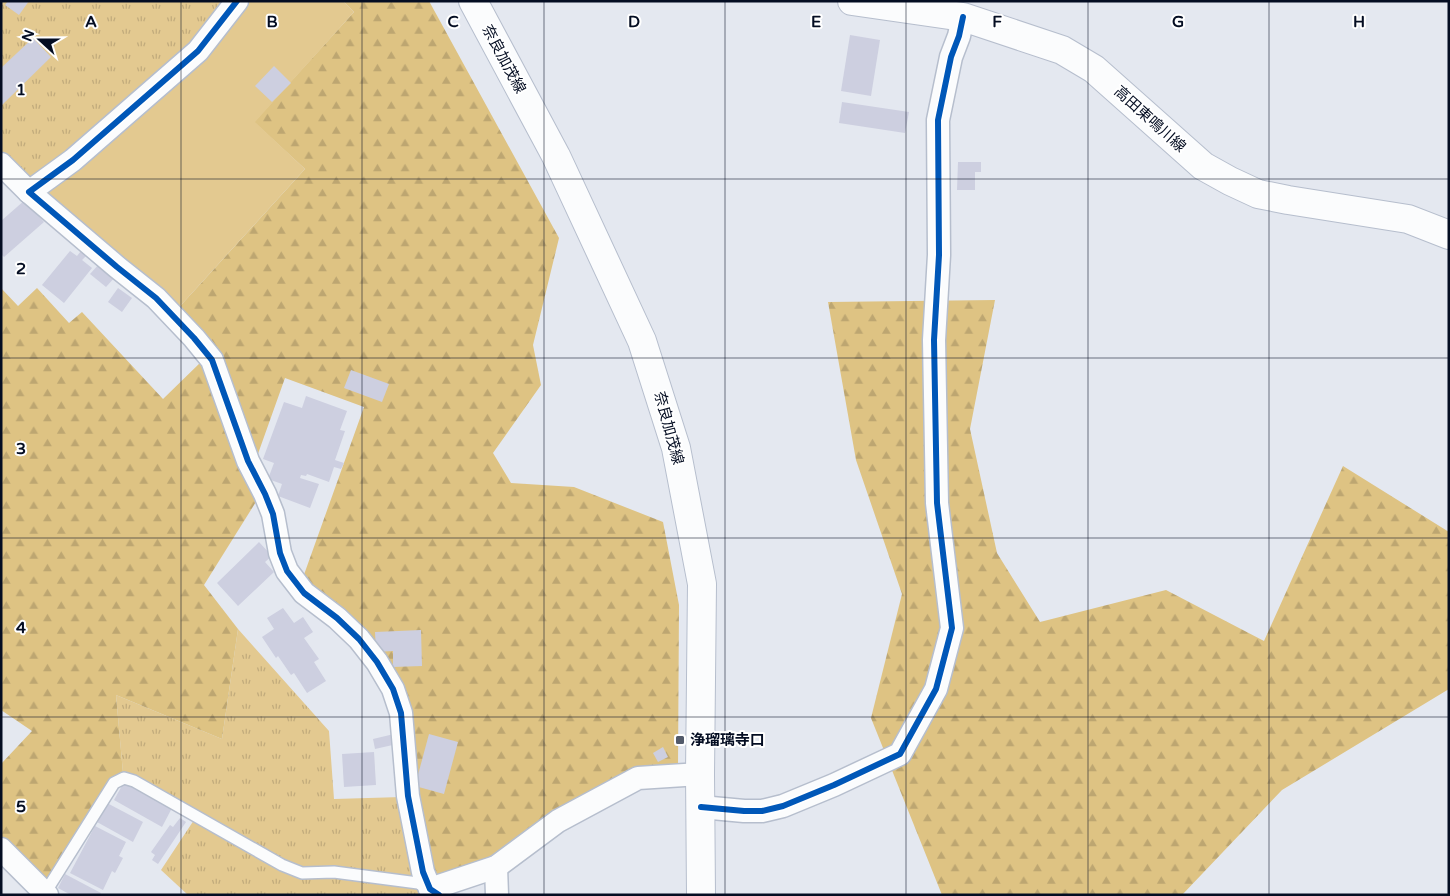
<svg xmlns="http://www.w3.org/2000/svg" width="1450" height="896" font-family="'Varela Round','Noto Sans JP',sans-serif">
<defs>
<pattern id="grass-tufts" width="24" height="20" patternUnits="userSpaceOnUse" patternTransform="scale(1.25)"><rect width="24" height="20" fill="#e3c990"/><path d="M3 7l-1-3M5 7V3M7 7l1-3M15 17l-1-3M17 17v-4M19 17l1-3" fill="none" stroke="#c1ab7c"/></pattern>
<pattern id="forest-firs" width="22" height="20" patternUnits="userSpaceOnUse" patternTransform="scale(1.25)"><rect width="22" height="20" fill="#dec383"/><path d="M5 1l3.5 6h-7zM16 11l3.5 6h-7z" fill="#bda671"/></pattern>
</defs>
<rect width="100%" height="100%" fill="#e4e8f0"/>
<g fill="url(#grass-tufts)">
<polygon points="1,1 228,1 193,46 29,183 1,156"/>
<polygon points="238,629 329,731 334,799 402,797 414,879 303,868 285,860 136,776 123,773 116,695 222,739"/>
<polygon points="194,820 246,849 333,878 416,888 430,895 188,895 161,870"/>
</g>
<g fill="url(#forest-firs)">
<polygon points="343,1 429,1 559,238 533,345 541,385 493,453 511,483 574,487 663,522 679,605 678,768 498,857 433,880 404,712 301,583 364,407 285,378 254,465 224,385 172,315 305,169 254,122 354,12"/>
<polygon points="1,288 18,306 37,288 69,323 82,312 163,399 203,360 259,497 204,585 238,629 222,739 116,695 123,773 110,779 46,881 1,836 1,764 32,731 1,710"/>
<polygon points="995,300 970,429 997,553 1040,622 1166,590 1264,641 1343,466 1449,532 1449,689 1282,790 1182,895 942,895 871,718 902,594 856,460 828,302"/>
</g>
<polygon fill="#e3c990" points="244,1 343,1 354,12 255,122 305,169 172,315 34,192"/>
<g fill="#cdcfe0">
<polygon points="8,1 29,1 19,15 5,5"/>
<polygon points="850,35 880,40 871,96 841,91"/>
<polygon points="33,38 51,57 1,106 1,68"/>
<polygon points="274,66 291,83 272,102 255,86"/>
<polygon points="842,102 909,112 905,133 839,123"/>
<polygon points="958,162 981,162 981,172 975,172 975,190 957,190"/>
<polygon points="25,200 44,222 4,257 1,254 1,221"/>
<polygon points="70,251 77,256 81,251 87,255 82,260 92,268 64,303 42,285"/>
<polygon points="100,263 116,276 106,287 90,274"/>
<polygon points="118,288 132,298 122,312 108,302"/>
<polygon points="351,370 389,384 382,402 344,388"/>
<polygon points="306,396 347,411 340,430 345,431 335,460 344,463 341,469 334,467 329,482 307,474 306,476 301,475 300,478 319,484 310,508 278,496 282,484 268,479 274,463 263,459 284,402 302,408"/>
<polygon points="259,542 272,556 265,562 274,572 238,606 217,583"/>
<polygon points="283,608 294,623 303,617 313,632 304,638 319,659 314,662 326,681 307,693 294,673 291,675 278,656 276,658 262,637 274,629 267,618"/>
<polygon points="421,630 422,666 393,667 393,651 376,652 375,632"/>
<polygon points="394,734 397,744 375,749 373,739"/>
<polygon points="429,734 458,742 444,794 415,786"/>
<polygon points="663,747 668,757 658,762 653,753"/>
<polygon points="374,752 376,785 344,787 342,754"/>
<polygon points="124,782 172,808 162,827 114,800"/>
<polygon points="107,803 143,822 133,842 97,822"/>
<polygon points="180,818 186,822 158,864 152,860 155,855 151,852 170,825 173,827"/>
<polygon points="95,826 126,842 119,856 123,858 115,873 112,871 103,890 70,873"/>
<polygon points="65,874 101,893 100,895 71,895 58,888"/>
</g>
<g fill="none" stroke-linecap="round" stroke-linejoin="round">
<defs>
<polyline id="service" points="45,893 114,783 124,778 134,781 282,865 302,873 334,872 418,883 428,888"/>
<g id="minor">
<polyline points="237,1 198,51 73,160 29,192 117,267 156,298 194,338 212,360 248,461 265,494 273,514 280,553 287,571 304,593 337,618 359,639 377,662 393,689 401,713 408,796 423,872 430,889 439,895"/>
<polyline points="1,164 29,192"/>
<polyline points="701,807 744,811 762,811 783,806 834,785 900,754 936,689 952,628 937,503 934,340 939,255 938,120 951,57 959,36 963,17"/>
<polyline points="1,849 47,895"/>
<polyline points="496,867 497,895"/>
<polyline points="430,889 496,867 558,821 638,778 700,774"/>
</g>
<polyline id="secondary" points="852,1 963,17 1062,50 1094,69 1203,166 1230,181 1258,194 1288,200 1408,219 1449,235"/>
<polyline id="primary" points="473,1 556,156 642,341 676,448 702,584 700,774 701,895"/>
</defs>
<use href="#service" stroke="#b6becd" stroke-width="14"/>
<use href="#minor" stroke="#b6becd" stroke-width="25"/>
<use href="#secondary" stroke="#b6becd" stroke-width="30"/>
<use href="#primary" stroke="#b6becd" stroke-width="30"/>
<use href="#service" stroke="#fbfcfd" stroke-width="11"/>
<use href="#minor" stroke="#fbfcfd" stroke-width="22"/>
<use href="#secondary" stroke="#fbfcfd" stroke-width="28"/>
<use href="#primary" stroke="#fbfcfd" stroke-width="28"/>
<defs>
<g id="cycleway">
<polyline points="237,1 198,51 73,160 29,192 117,267 156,298 194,338 212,360 248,461 265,494 273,514 280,553 287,571 304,593 337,618 359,639 377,662 393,689 401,713 408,796 423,872 430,889 439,895"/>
<polyline points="701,807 744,811 762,811 783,806 834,785 900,754 936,689 952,628 937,503 934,340 939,255 938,120 951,57 959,36 963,17"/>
</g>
</defs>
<use href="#cycleway" stroke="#fff" stroke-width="9"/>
<use href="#cycleway" stroke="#0057b8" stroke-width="6"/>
</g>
<path fill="none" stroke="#040d22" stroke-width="1" stroke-opacity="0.55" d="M181 1V895M362 1V895M544 1V895M725 1V895M906 1V895M1088 1V895M1269 1V895M1 179H1449M1 358H1449M1 538H1449M1 717H1449"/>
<rect fill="#525a6a" stroke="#fff" stroke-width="2" x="675" y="735" width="10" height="10" rx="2.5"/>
<g text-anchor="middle" stroke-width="4" stroke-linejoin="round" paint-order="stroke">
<g font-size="15" fill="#040d22" stroke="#fff">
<text transform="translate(504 59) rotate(62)" y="5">奈良加茂線</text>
<text transform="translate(1150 119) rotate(42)" y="5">高田東鳴川線</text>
<text transform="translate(669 428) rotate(75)" y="5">奈良加茂線</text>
</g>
<g font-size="15" font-weight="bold" fill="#040d22" stroke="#fff" text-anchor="start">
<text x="690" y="745">浄瑠璃寺口</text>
</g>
</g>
<g font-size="16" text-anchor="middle" font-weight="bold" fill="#040d22" stroke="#fff" stroke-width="4" stroke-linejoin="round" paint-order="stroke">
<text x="91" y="27">A</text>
<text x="272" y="27">B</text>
<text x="453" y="27">C</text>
<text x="634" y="27">D</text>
<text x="816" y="27">E</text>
<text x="997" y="27">F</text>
<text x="1178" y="27">G</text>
<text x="1359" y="27">H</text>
<text x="21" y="95">1</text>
<text x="21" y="274">2</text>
<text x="21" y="454">3</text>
<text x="21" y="633">4</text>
<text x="21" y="812">5</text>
</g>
<rect width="1450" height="896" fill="none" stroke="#040d22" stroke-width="5"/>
<g transform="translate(40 40) rotate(291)" stroke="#ffffff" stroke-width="4" paint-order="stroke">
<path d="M0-4L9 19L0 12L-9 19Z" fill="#040d22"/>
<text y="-8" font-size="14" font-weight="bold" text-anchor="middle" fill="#040d22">N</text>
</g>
</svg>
